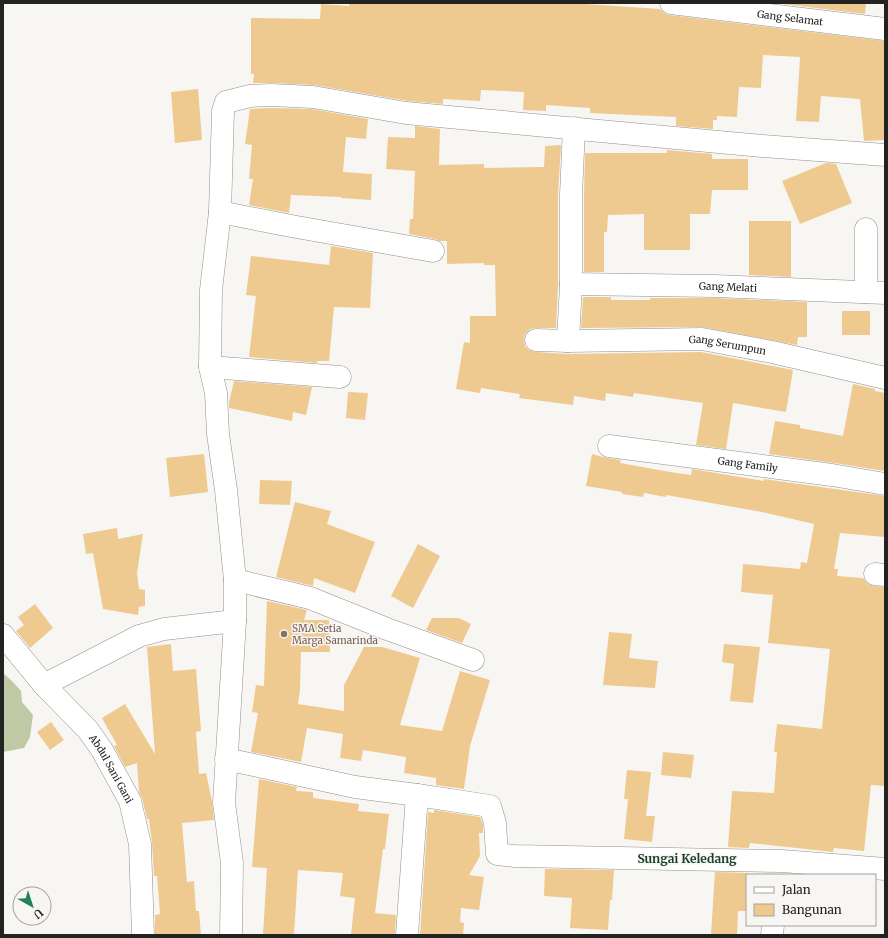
<svg xmlns="http://www.w3.org/2000/svg" width="888" height="938" font-family="Merriweather,serif">
<rect width="100%" height="100%" fill="#f8f6f3"/>
<polygon fill="#bfcaa4" points="3,673 13,682 21,691 22,702 33,715 30,737 24,748 3,752"/>
<g fill="#eeca91">
<polygon points="349,3 572,3 660,9 664,13 669,15 885,41 885,140 864,141 860,99 821,96 819,122 796,121 800,57 763,55 761,88 739,87 737,117 717,116 717,120 713,120 713,129 676,126 676,117 590,113 590,108 546,105 546,111 523,110 524,92 481,90 480,101 443,99 443,104 408,101 314,85 272,83 253,83 254,74 251,74 251,18 320,19 321,4 349,6"/>
<polygon points="775,3 866,3 865,14"/>
<polygon points="198,89 202,140 175,143 171,92"/>
<polygon points="271,108 312,109 368,119 366,139 346,137 343,172 372,174 371,200 341,198 341,197 291,195 289,213 249,205 253,179 249,179 252,145 245,144 250,109"/>
<polygon points="415,126 440,129 439,165 484,164 484,168 544,167 545,146 561,145 558,195 558,284 556,328 536,328 530,329 525,334 524,339 525,346 529,350 536,352 568,354 701,352 793,370 786,412 733,403 726,449 696,445 703,403 634,393 633,397 606,393 605,401 574,396 573,405 519,398 520,394 481,388 480,393 456,389 464,342 470,343 470,316 496,316 495,265 484,265 484,263 447,264 447,241 440,241 435,239 409,234 410,219 413,219 415,171 386,169 388,137 415,138"/>
<polygon points="667,150 712,154 712,159 748,159 748,190 712,190 710,214 690,214 690,250 644,250 644,214 608,215 607,232 604,232 604,272 584,272 584,195 585,153 667,153"/>
<polygon points="826,163 836,164 852,203 800,224 782,181"/>
<polygon points="749,221 791,221 791,277 749,275"/>
<polygon points="331,246 373,253 370,308 334,307 329,361 317,361 317,363 249,357 256,296 246,295 251,256 329,265"/>
<polygon points="583,297 611,297 611,300 650,300 650,298 715,298 807,302 807,337 798,337 797,345 702,327 581,328"/>
<rect x="842" y="311" width="28" height="24"/>
<polygon points="234,381 312,387 306,415 293,412 292,421 229,408 229,402"/>
<polygon points="853,384 875,389 875,391 885,393 885,471 834,463 769,454 775,421 800,425 800,428 843,436"/>
<polygon points="348,392 368,393 365,420 346,418"/>
<polygon points="204,454 208,492 170,497 166,458"/>
<polygon points="592,454 607,458 621,460 620,463 676,473 691,475 692,469 764,481 764,479 885,496 885,537 840,533 834,569 838,569 837,576 863,578 868,584 874,586 885,587 885,786 871,785 864,851 834,848 833,852 750,843 749,848 728,847 732,791 774,793 777,752 774,752 777,724 822,729 830,649 768,643 773,595 741,592 743,564 800,569 801,562 807,563 814,524 762,512 666,495 666,497 644,493 643,497 622,494 622,492 586,486"/>
<polygon points="260,480 292,481 290,505 259,504"/>
<polygon points="295,502 331,511 327,524 375,542 355,593 314,578 313,586 276,577"/>
<polygon points="117,528 118,539 143,534 137,573 139,589 145,590 145,606 139,607 138,615 103,609 93,553 86,554 83,534"/>
<polygon points="418,544 440,556 413,608 391,596"/>
<polygon points="267,601 307,610 304,620 329,620 330,652 301,652 300,690 298,704 344,711 344,685 364,647 382,647 420,658 400,725 442,731 460,671 490,680 470,746 464,789 436,785 436,778 404,773 406,757 363,750 361,761 340,758 343,734 307,728 301,762 251,752 258,713 252,712 256,685 264,686"/>
<polygon points="35,604 53,628 30,648 16,631 24,625 18,617"/>
<polygon points="432,618 459,618 471,624 462,643 426,630"/>
<polygon points="609,632 632,634 629,658 658,661 655,688 603,685"/>
<polygon points="171,644 173,671 196,669 201,731 196,732 199,774 206,773 212,801 214,820 182,823 187,882 194,881 196,911 199,911 201,935 155,935 155,915 160,914 157,876 154,876 152,843 149,819 147,819 142,798 139,792 137,763 125,767 114,746 117,745 102,718 125,704 155,754 147,647"/>
<polygon points="724,644 760,647 753,703 730,701 734,664 722,662"/>
<polygon points="51,722 64,740 50,750 37,732"/>
<polygon points="663,752 694,755 691,778 661,775"/>
<polygon points="627,770 651,772 646,816 655,816 652,842 624,839 628,799 624,799"/>
<polygon points="259,779 297,787 296,791 313,792 313,798 359,804 358,811 389,814 385,849 383,849 375,913 396,915 395,935 351,935 355,898 340,896 343,873 298,870 294,935 263,935 267,868 252,867"/>
<polygon points="434,810 480,817 483,825 483,833 479,833 480,856 469,875 484,877 479,910 461,908 460,922 464,923 463,935 420,935 428,812 434,813"/>
<polygon points="545,869 614,870 612,900 610,900 608,930 570,928 572,898 544,896"/>
<polygon points="715,872 748,873 746,911 738,911 737,935 711,935"/>
</g>
<g fill="none" stroke-linecap="round" stroke-linejoin="round">
<defs>
<g id="minor">
<path id="s1" d="M671 3 885 29"/>
<polyline points="220,212 291,226 433,251"/>
<path id="s2" d="M571 284 715 286 885 293"/>
<polyline points="866,292 866,229"/>
<path id="s3" d="M536 340 568 341 702 339 772 352 885 378"/>
<polyline points="568,341 571,284 571,195 574,128"/>
<polyline points="210,367 340,377"/>
<path id="s4" d="M609 446 832 475 885 484"/>
<polyline points="875,574 885,575"/>
<polyline points="235,580 310,598 387,629 473,660"/>
<path id="s5" d="M3 635 44 685 88 730 102 750 130 801 140 844 143 935"/>
<polyline points="44,685 139,636 164,629 235,621"/>
<polyline points="226,759 355,787 417,795 490,806 495,823 497,854 515,856 782,861 885,869"/>
<polyline points="231,935 232,863 224,803 235,621 235,580 226,490 218,434 216,393 210,367 211,290 220,212 223,111 226,102 250,96 271,95 313,97 406,113 762,146 885,155"/>
<polyline points="407,935 417,795"/>
<polyline points="772,935 773,925"/>
</g>
</defs>
<use href="#minor" stroke="#92908d" stroke-width="23"/>
<use href="#minor" stroke="#fff" stroke-width="22"/>
</g>
<circle fill="#8d6e63" stroke="#f8f6f3" stroke-width="1.5" cx="284" cy="634" r="4"/>
<g text-anchor="middle" stroke-width="3" stroke-linejoin="round" paint-order="stroke">
<g font-size="10" fill="#232322" stroke="#f8f6f3">
<text dy="4" stroke="none"><textPath href="#s1" startOffset="120">Gang Selamat</textPath></text>
<text dy="4" stroke="none"><textPath href="#s2" startOffset="157">Gang Melati</textPath></text>
<text dy="4" stroke="none"><textPath href="#s3" startOffset="192">Gang Serumpun</textPath></text>
<text dy="4" stroke="none"><textPath href="#s4" startOffset="140">Gang Family</textPath></text>
<text dy="4" stroke="none"><textPath href="#s5" startOffset="173">Abdul Sani Gani</textPath></text>
</g>
<g font-size="10" fill="#785e54" stroke="#f8f6f3" text-anchor="start">
<text x="292" y="632">SMA Setia<tspan x="292" dy="12">Marga Samarinda</tspan></text>
</g>
<g font-size="12" font-weight="bold" fill="#153f2a" stroke="#f8f6f3">
<text x="687" y="863">Sungai Keledang</text>
</g>
</g>
<rect width="888" height="938" fill="none" stroke="#232322" stroke-width="8"/>
<rect x="746" y="874" width="130" height="52" fill="#f8f6f3" stroke="#a3a29f"/>
<rect x="754" y="887" width="20" height="6" fill="#ffffff" stroke="#a3a29f"/>
<text x="782" y="894" font-size="12" fill="#232322">Jalan</text>
<rect x="754" y="904" width="20" height="12" fill="#eeca91" stroke="#a3a29f"/>
<text x="782" y="914" font-size="12" fill="#232322">Bangunan</text>
<g transform="translate(32 906) rotate(141)"><circle r="19" fill="#f8f6f3" stroke="#a3a29f"/>
<path d="M0-3L7 15L0 10L-7 15Z" fill="#248056"/>
<text y="-6" font-size="11" font-weight="bold" text-anchor="middle" fill="#232322">U</text>
</g>
</svg>
